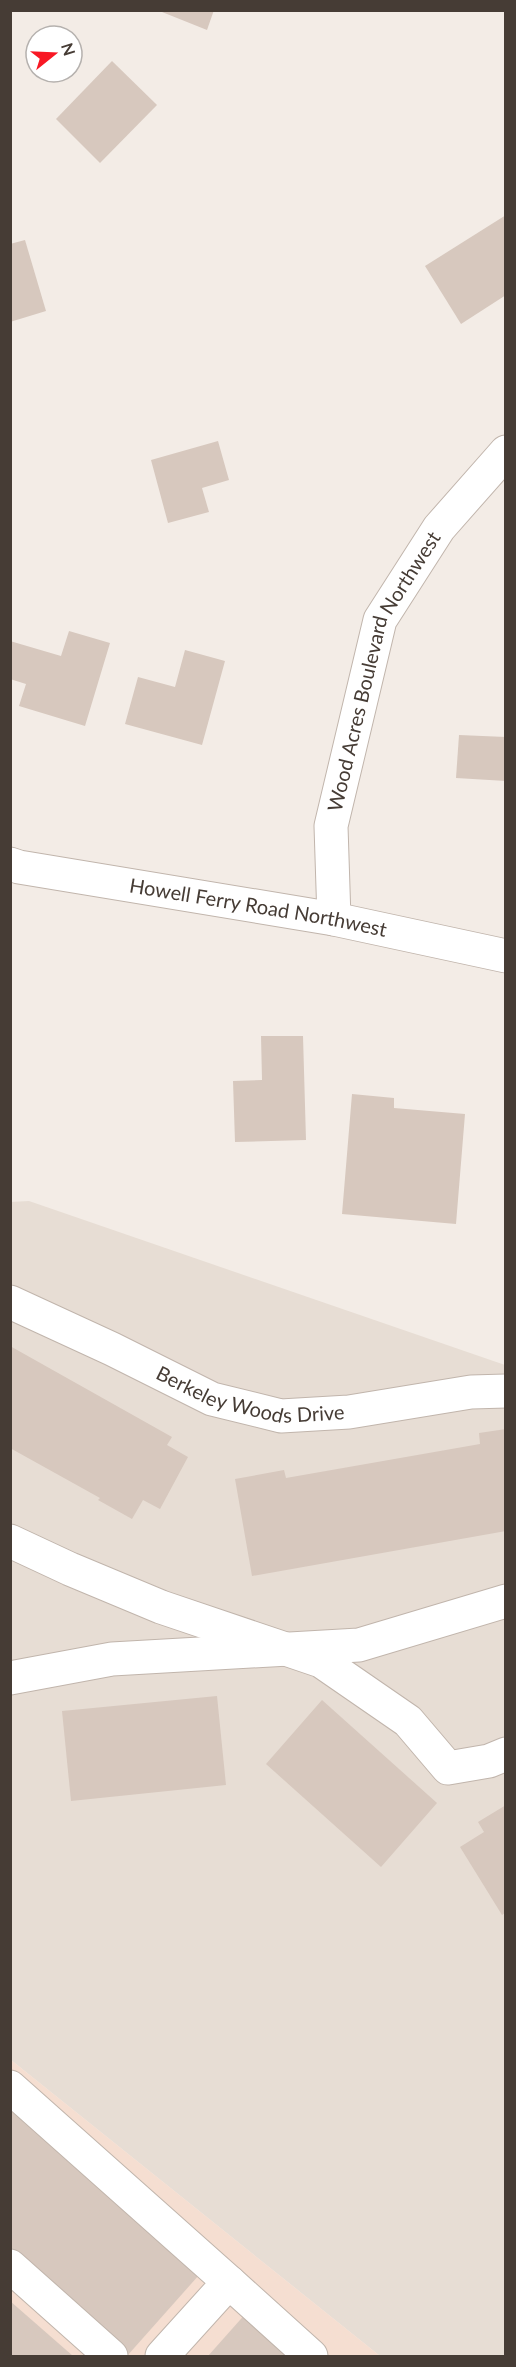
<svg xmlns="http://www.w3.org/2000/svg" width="516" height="2367" font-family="Lato,sans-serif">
<rect width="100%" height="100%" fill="#f3ece6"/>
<polygon fill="#e7ddd4" points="29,1201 505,1365 505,2356 380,2356 11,2060 10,1202"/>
<polygon fill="#f5ded1" points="11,2060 380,2356 11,2356"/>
<g fill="#d7c8be">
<polygon points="157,10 214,10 207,30"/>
<polygon points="112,61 157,105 100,163 56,119"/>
<polygon points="506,215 506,295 461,324 425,266"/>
<polygon points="25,240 46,311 10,322 10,244"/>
<polygon points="218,441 229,480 202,488 209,512 168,523 151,460"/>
<polygon points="69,631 110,643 85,726 19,706 26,684 10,679 10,641 61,656"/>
<polygon points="185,650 225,661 202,745 125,724 138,677 175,687"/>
<polygon points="459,735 506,737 506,781 456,778"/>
<polygon points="261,1036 303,1036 306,1140 235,1142 233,1081 262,1080"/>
<polygon points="352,1094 394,1098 394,1108 465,1114 456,1224 342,1214"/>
<polygon points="10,1346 172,1437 167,1445 188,1457 160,1509 143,1500 132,1519 98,1500 100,1498 10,1448"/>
<polygon points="506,1429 506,1531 252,1576 235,1479 284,1470 286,1478 480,1444 479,1433"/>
<polygon points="217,1696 226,1785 71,1801 62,1711"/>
<polygon points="322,1700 437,1803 381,1867 266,1764"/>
<polygon points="506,1805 506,1912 502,1915 460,1847 484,1832 478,1822"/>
<polygon points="10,2108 199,2275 127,2356 10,2253"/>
<polygon points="10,2301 73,2356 10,2356"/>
<polygon points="248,2311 298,2356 208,2356"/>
</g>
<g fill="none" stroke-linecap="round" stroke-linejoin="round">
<defs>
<g id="minor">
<path id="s1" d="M10 864 19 867 334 919 506 956"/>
<path id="s2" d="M334 919 331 826 380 620 439 528 506 452"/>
<path id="s3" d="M10 1302 112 1349 212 1399 281 1416 349 1412 471 1392 506 1391"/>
<polyline points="10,1541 70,1569 161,1607 321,1661 408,1721 448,1768 489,1761 506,1754"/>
<polyline points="10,1678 112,1659 359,1645 506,1601"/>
<polyline points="10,2087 229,2282 162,2356"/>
<polyline points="10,2266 111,2356"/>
<polyline points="229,2282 311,2356"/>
</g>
</defs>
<use href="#minor" stroke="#c1b5ac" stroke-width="35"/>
<use href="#minor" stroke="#fff" stroke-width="33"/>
</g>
<g text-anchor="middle" stroke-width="6" stroke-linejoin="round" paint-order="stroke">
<g font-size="20" fill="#463c35" stroke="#fff">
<text dy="7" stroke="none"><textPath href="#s2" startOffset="258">Wood Acres Boulevard Northwest</textPath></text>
<text dy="7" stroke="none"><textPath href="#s1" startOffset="252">Howell Ferry Road Northwest</textPath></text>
<text dy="7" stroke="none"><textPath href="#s3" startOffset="261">Berkeley Woods Drive</textPath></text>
</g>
</g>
<rect width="516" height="2367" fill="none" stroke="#463c35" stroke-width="24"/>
<g transform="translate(54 54) rotate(72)"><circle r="28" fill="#ffffff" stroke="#b5b1ae" stroke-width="1.5"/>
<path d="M0-4.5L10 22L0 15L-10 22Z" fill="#f81824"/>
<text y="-9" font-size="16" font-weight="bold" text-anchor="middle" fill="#463c35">N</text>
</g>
</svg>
